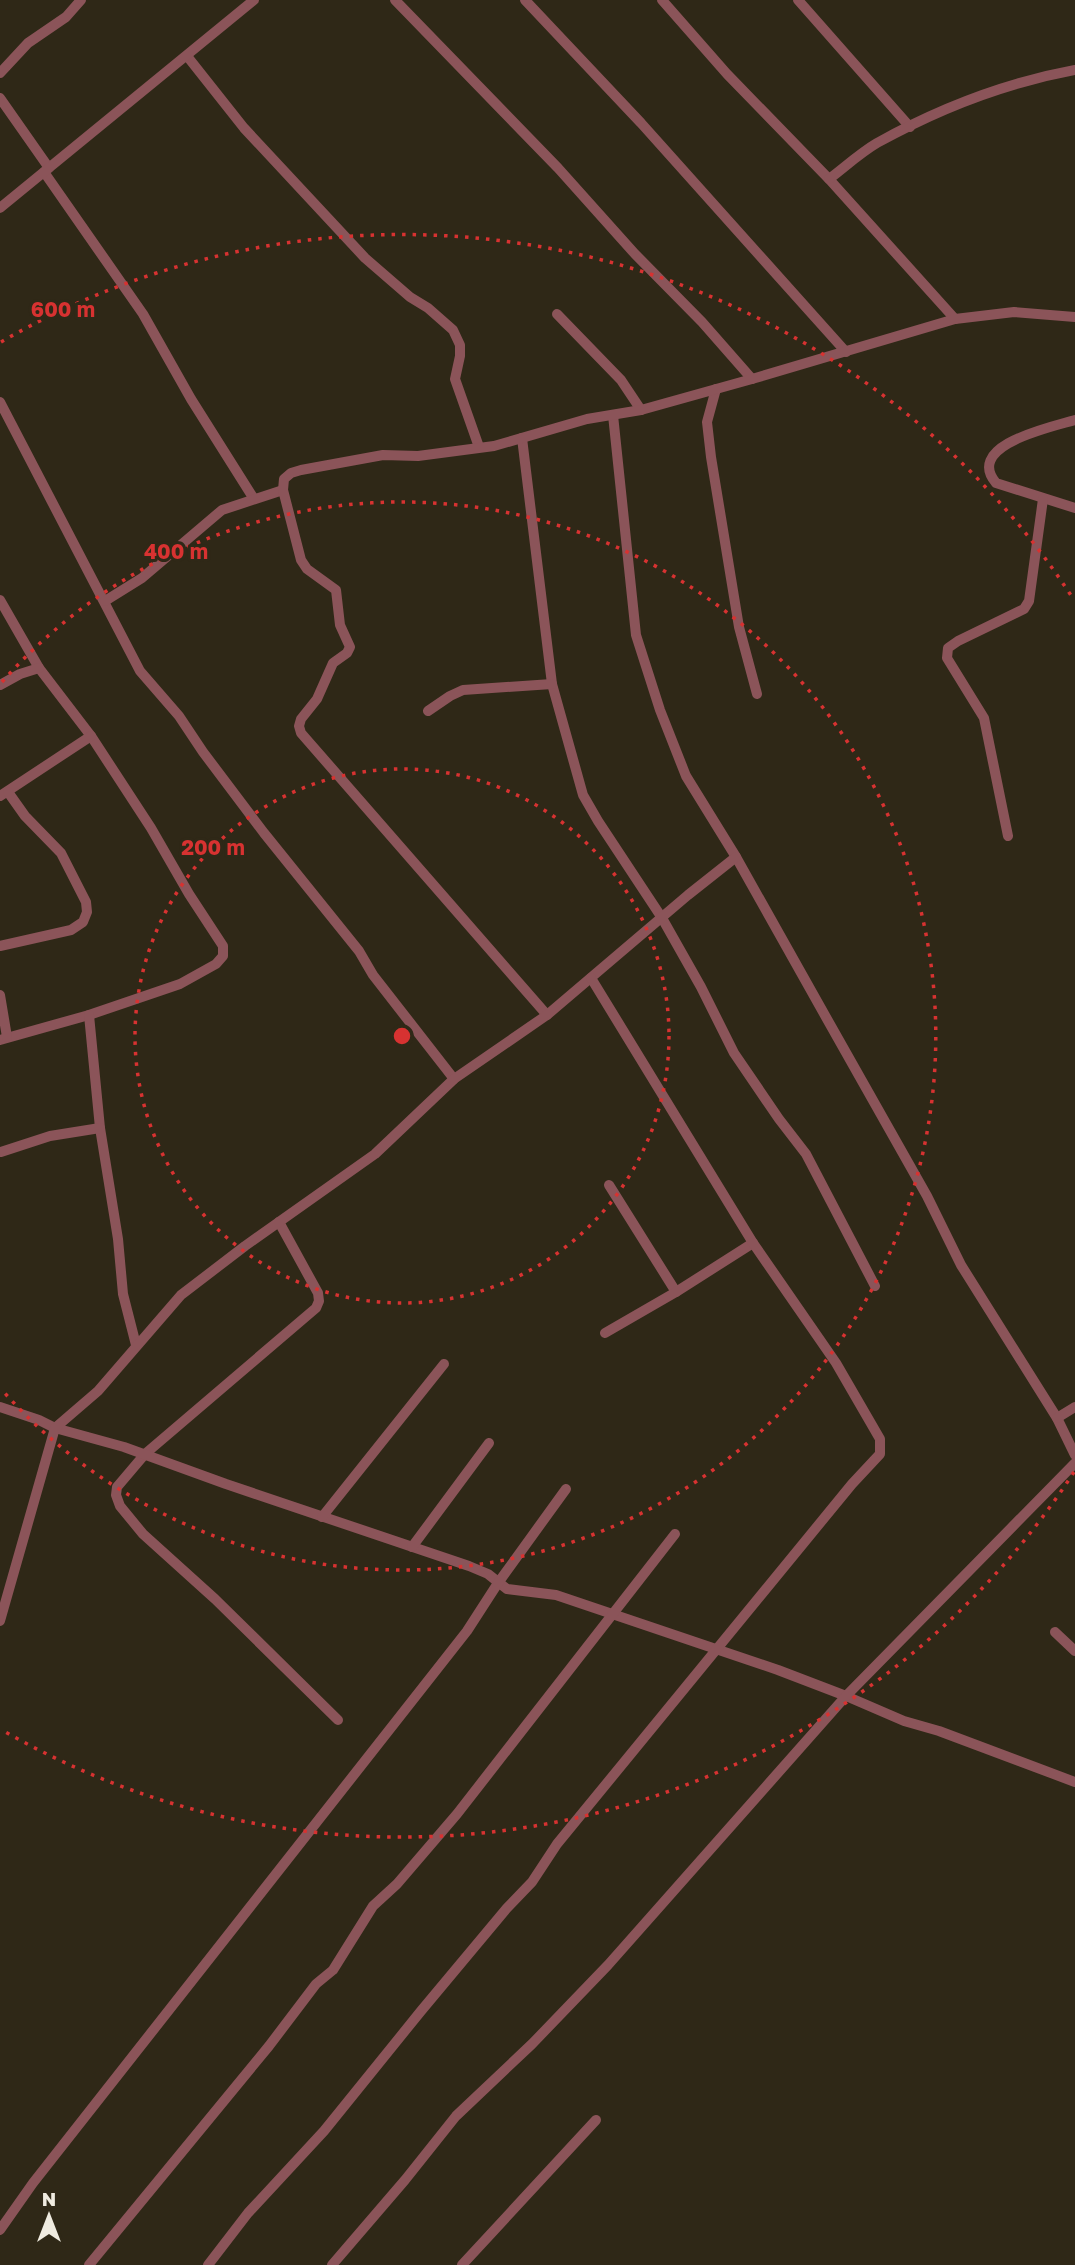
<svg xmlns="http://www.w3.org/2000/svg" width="1075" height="2265" font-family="'Golos Text',sans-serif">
<rect width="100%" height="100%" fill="#2f2817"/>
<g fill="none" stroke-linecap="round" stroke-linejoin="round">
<g stroke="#8b5459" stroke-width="10">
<polyline points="395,0 558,168 635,254 702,322 752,379"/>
<polyline points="525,0 641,123 846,352"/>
<polyline points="662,0 727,74 829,179 955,319"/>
<polyline points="798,0 910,127"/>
<polyline points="187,56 244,128 365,258 410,297 428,308 453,330 460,345 460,356 455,379 479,447"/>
<polyline points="0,73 28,43 66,17 81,0"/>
<polyline points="0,98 49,168"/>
<polyline points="44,172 143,314 191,399 254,499"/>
<path d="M829 179C845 167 860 153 877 143 940 108 1004 83 1075 70"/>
<polyline points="0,208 254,0"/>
<polyline points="557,314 621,380 641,410"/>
<polyline points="716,389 707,422 711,457 739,627 757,694"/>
<polyline points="0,402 140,671 179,716 203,752 264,833 359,951 373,975 454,1079"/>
<polyline points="613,415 636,635 660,710 686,776 736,857 827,1019 927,1196 961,1265 1057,1418 1075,1455"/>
<path d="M1075 420C1052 427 964 445 996 483L1075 508"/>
<polyline points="522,438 552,684 583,795 598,821 662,918 701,987 734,1053 779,1119 806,1154 875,1286"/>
<polyline points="0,600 39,668 91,736 151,828 189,894 223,946 223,956 216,964 180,984 89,1015 0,1040"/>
<polyline points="105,601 142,578 222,510 283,490"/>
<polyline points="0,685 20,674 39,668"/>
<polyline points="428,711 450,696 463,690 552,684"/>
<polyline points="0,796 91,736"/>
<polyline points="1008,836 984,718 947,658 948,648 958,641 1024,609 1029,601 1043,499"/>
<polyline points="0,946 71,930 83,922 87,912 86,902 61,853 25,816 8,792"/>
<polyline points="0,995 7,1037"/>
<polyline points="89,1015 100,1128 118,1239 123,1294 136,1345"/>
<polyline points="547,1015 301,733 299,726 301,719 317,699 333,663 347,653 350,647 340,625 336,590 307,569 301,560 283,490 284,479 291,473 301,470 383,455 418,456 494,446 587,419 641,410 752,379 955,319 1014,312 1075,317"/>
<polyline points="1,1152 50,1136 100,1128"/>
<polyline points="609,1185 676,1292"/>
<polyline points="279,1222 318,1293 319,1301 316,1308 145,1454 117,1487 116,1495 120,1506 143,1534 215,1599 338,1720"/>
<polyline points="605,1333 676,1292 753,1243"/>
<polyline points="0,1407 39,1420 55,1428 124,1447 226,1484 469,1566 488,1574 507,1589 556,1595 778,1670 846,1696 904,1721 939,1731 1075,1782"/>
<polyline points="1057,1418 1075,1407"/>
<polyline points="322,1517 444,1364"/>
<polyline points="412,1547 489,1443"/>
<polyline points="0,1621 55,1428 98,1391 181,1295 245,1246 375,1154 454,1079 547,1015 688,895 736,857"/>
<polyline points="1055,1632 1075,1651"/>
<polyline points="0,2230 33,2183 467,1631 498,1583 566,1489"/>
<polyline points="89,2265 269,2046 316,1984 333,1970 373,1906 397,1884 457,1814 675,1534"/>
<polyline points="208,2265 248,2213 324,2131 421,2011 507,1908 532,1882 557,1844 852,1484 880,1454 880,1439 836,1363 753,1243 591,978"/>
<polyline points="332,2265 405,2180 456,2116 532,2044 608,1965 846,1696 1075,1463"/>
<polyline points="462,2265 596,2120"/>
</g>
</g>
<g fill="none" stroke="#d73231" stroke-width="3.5" stroke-dasharray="3.5 7">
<circle cx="402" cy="1036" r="267"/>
<path d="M2 682A534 534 0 1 1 2 1390"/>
<path d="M1074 1472A801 801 0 0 1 2 1730M1 342A801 801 0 0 1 1074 600"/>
</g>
<circle cx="402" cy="1036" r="10" fill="#d73231" stroke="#2f2817" stroke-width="3.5"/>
<g font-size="21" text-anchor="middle" font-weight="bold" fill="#d73231" stroke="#2f2817" stroke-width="6" stroke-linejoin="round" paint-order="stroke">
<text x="63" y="317">600 m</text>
<text x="176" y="559">400 m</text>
<text x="213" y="855">200 m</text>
</g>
<g transform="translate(49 2216)" stroke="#2f2817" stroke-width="5" paint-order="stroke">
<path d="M0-5L12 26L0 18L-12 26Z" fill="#efebe0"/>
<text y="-10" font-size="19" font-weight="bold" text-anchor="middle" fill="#efebe0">N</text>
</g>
</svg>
